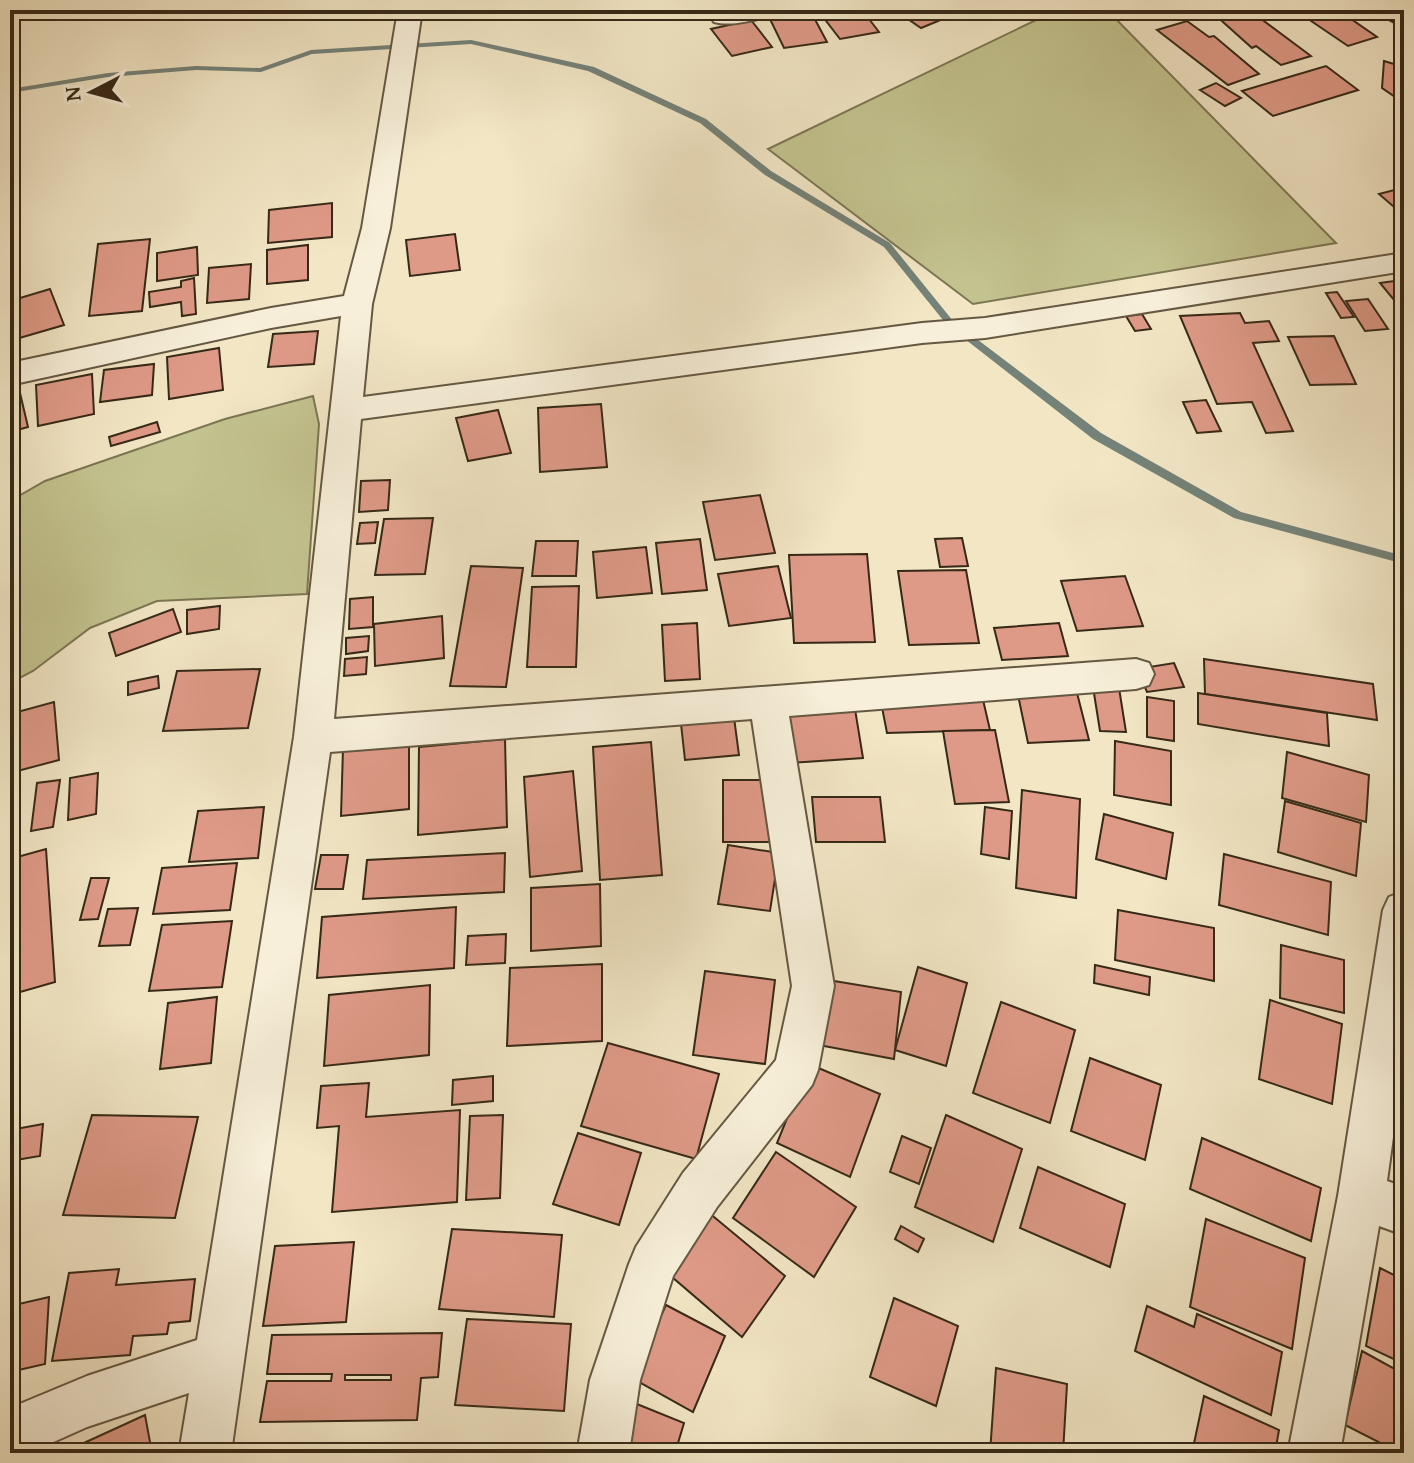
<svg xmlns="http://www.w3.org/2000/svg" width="1414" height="1463" font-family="'Gentium Book Plus',serif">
<rect width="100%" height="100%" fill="#f2e6c5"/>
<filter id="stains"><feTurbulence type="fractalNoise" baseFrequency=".0025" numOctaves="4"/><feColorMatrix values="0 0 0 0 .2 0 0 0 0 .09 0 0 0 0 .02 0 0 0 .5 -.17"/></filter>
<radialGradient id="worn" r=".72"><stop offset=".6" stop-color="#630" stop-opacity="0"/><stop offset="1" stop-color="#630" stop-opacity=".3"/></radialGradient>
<g fill="#c3c38f" stroke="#7c7653" stroke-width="2">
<polygon points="1057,10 1107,10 1336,243 973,304 768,149"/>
<polygon points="313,396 319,424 307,594 157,601 90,628 33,671 10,683 10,501 45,481 225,419"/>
</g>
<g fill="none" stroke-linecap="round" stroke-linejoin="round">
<polygon fill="#748279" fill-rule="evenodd" points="471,40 594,67 706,119 771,171 890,243 953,321 1101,433 1241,512 1404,556 1404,564 1234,518 1093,439 947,325 884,247 765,175 700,123 588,71 471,44 312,54 261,72 196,70 108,77 10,93 10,89 108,73 196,66 260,68 311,50"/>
</g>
<g fill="#df9a87" stroke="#362917" stroke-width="2" fill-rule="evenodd">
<polygon points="833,10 862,10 879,32 840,39 820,13"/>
<polygon points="895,10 949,10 955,14 921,28"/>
<polygon points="1132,10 1172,10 1143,19"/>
<polygon points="1224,10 1249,10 1311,56 1281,65 1256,46 1252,48 1213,13"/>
<polygon points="1295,10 1338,10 1377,37 1348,46"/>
<polygon points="1364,10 1404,10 1404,28 1372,11"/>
<polygon points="811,12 827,42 784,48 769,17"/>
<polygon points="751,20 772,47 732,56 711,29"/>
<polygon points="1187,21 1209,37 1214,36 1259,74 1228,85 1157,30"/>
<polygon points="1384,61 1404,67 1404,103 1382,88"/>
<polygon points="1326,66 1358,90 1273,116 1242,91"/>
<polygon points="1216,83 1241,98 1225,106 1200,90"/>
<polygon points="1398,189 1404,194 1404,204 1394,207 1379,194"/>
<polygon points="332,203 332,237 268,243 269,210"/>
<polygon points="455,234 460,270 410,276 406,240"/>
<polygon points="150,239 142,311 89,316 98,244"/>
<polygon points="308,245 308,280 267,284 267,250"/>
<polygon points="197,247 198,275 157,281 157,253"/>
<polygon points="251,264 249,299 207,303 209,268"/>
<polygon points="194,278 196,314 182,316 181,302 150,307 149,292 181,287 181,281"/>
<polygon points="1394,281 1404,293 1404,299 1394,300 1380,283"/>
<polygon points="50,289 64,325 16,339 10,322 10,301"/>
<polygon points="1337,292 1354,317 1341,318 1326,293"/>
<polygon points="1368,299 1388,329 1365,331 1346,301"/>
<polygon points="1240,313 1245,323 1269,321 1279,341 1253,343 1293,431 1266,433 1252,402 1217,404 1180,316"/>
<polygon points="1142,314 1151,329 1135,331 1126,316"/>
<polygon points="318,331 314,364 268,367 273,334"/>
<polygon points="1334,336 1356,384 1310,385 1288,337"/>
<polygon points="219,348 223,390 169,399 167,357"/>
<polygon points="154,364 152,395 100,402 104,370"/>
<polygon points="92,374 94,414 38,426 36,385"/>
<polygon points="20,393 28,427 10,432 10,395"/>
<polygon points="1206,400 1221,431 1197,433 1183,402"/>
<polygon points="601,404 607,467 540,472 538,408"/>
<polygon points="498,410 511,453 468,461 456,418"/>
<polygon points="157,422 160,432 111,446 109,437"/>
<polygon points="390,480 388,510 359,512 361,481"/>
<polygon points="760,495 775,553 715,560 703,502"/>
<polygon points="433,518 425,574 375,575 384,519"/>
<polygon points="378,522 375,543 357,544 360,523"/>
<polygon points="962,538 968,566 940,567 935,539"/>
<polygon points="700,539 707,590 662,594 656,543"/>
<polygon points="536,541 578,541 576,576 532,576"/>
<polygon points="646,547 652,593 597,598 593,552"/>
<polygon points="867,554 875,642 794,643 789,555"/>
<polygon points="471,566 523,568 506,687 450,686"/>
<polygon points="778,566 791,618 729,626 718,574"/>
<polygon points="966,570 979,643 909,645 898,571"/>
<polygon points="1125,576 1143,626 1077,631 1061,581"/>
<polygon points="579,586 576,667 527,667 532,587"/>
<polygon points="373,597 373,627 349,629 350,599"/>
<polygon points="220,606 219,629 187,634 187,610"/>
<polygon points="173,609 181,632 116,656 109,633"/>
<polygon points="442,616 444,658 375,666 374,624"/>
<polygon points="697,623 700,679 665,681 662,625"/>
<polygon points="1059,623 1068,656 1002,660 994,628"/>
<polygon points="369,636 368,651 346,654 346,638"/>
<polygon points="367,657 366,674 344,676 345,659"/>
<polygon points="1204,659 1373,684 1377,720 1205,694"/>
<polygon points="1174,663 1184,687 1147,692 1137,669"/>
<polygon points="260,669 248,728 163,731 177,671"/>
<polygon points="158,676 159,688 128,695 128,682"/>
<polygon points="1093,687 1119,688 1126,732 1100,731"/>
<polygon points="981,691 990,730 887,733 880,697"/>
<polygon points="1077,693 1089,740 1028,743 1018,695"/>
<polygon points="1198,693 1327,713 1329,746 1198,724"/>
<polygon points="1147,697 1174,701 1174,741 1147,737"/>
<polygon points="54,702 59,760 10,773 10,714"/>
<polygon points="854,703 863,758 790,763 782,708"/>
<polygon points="733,710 739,755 685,760 680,715"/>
<polygon points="995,730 1009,802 955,804 943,731"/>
<polygon points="505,739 507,827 418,835 419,747"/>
<polygon points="409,741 409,809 341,816 343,748"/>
<polygon points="1115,741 1171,751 1171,805 1114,795"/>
<polygon points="651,742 662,875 600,880 593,747"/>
<polygon points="1287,752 1369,775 1366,822 1282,798"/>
<polygon points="573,771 582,871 530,877 524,777"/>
<polygon points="98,773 96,814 68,820 70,778"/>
<polygon points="60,780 53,827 31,831 37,783"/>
<polygon points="723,780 769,780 771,842 723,842"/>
<polygon points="1022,790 1080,799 1076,898 1016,888"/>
<polygon points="812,797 880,797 885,842 816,842"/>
<polygon points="1285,801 1361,823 1356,876 1278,852"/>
<polygon points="264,807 258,858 189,862 198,811"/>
<polygon points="985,807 1012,811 1009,859 981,854"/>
<polygon points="1104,814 1173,833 1166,879 1096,859"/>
<polygon points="728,845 779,853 770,911 718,904"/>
<polygon points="46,849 55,982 10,995 10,859"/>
<polygon points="505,853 504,892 363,899 367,860"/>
<polygon points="1224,854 1331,882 1328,935 1219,905"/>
<polygon points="321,855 348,855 343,889 315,889"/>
<polygon points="237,863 230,910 153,914 162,868"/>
<polygon points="91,878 109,878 98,919 80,920"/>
<polygon points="600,884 601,946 531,951 531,888"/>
<polygon points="456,907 454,968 317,978 322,917"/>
<polygon points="138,908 130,945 99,946 108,909"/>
<polygon points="1118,910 1214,928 1214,981 1115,960"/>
<polygon points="232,921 222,987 149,991 162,925"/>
<polygon points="506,934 505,963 466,965 468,936"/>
<polygon points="1281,945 1344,960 1344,1013 1280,998"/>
<polygon points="602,964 602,1041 507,1046 510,968"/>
<polygon points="1095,965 1150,977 1149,995 1094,983"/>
<polygon points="918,967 967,983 946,1066 895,1050"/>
<polygon points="705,971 775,980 765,1064 693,1055"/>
<polygon points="822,979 901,992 894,1059 813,1044"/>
<polygon points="430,985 429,1055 324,1066 329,995"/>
<polygon points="217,997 211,1063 160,1069 168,1003"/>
<polygon points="1270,1000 1342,1024 1332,1104 1259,1079"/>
<polygon points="1001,1002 1075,1030 1050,1123 973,1093"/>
<polygon points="608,1043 719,1074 696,1159 581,1126"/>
<polygon points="1401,1053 1404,1054 1404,1127 1396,1124"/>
<polygon points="1090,1058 1161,1085 1145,1160 1071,1131"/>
<polygon points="809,1064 880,1094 850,1177 777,1143"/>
<polygon points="493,1076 493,1101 452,1105 453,1080"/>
<polygon points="369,1083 366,1117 460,1110 457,1202 332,1212 339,1126 317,1128 321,1086"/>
<polygon points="92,1115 198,1117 175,1218 63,1215"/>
<polygon points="503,1115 500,1198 466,1200 470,1116"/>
<polygon points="946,1115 1022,1149 993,1242 915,1207"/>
<polygon points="43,1124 40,1156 10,1161 10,1130"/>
<polygon points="578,1133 641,1153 619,1225 553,1204"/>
<polygon points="902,1136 931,1148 919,1184 890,1172"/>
<polygon points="1202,1138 1321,1188 1311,1241 1190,1189"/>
<polygon points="776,1152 856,1207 814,1277 733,1218"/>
<polygon points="1038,1167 1125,1204 1110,1267 1020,1228"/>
<polygon points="708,1212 785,1276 742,1337 665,1271"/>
<polygon points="1206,1219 1305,1258 1292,1349 1190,1307"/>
<polygon points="901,1226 924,1239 918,1252 895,1239"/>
<polygon points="452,1229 562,1235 554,1317 439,1309"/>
<polygon points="354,1242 346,1322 263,1326 275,1246"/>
<polygon points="1380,1268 1404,1280 1404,1364 1366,1346"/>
<polygon points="119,1269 116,1285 195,1279 190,1321 169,1323 167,1334 133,1336 130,1355 52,1361 69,1273"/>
<polygon points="49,1297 45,1364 10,1372 10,1306"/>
<polygon points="894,1298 958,1326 936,1406 870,1377"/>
<polygon points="666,1305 725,1336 693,1412 632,1378"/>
<polygon points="1147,1306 1194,1327 1197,1314 1282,1352 1271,1415 1135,1351"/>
<polygon points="467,1319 571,1324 564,1411 455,1405"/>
<path d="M442 1333 438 1377 421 1378 417 1420 260 1422 267 1381H331L332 1374H267L272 1335ZM345 1375H391V1380H345Z"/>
<polygon points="1362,1351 1404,1374 1404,1435 1400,1453 1345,1425"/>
<polygon points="996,1368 1067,1384 1063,1453 990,1453"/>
<polygon points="1204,1396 1279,1430 1275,1453 1192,1453"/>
<polygon points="627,1400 684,1423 675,1453 609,1453"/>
<polygon points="145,1415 152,1453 62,1453"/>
</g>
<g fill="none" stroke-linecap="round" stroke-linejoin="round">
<defs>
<g id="street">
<polygon points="398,10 422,10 390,228 372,304 363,397 922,323 985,318 1404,253 1404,271 985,338 922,343 361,419 334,719 1136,659 1149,663 1154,674 1149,685 1136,689 789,716 834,986 818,1070 812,1085 717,1207 673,1276 640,1380 629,1453 577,1453 590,1380 629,1264 636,1247 683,1173 776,1060 792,986 752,719 330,752 231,1453 179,1453 189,1393 87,1427 29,1453 10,1453 10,1408 87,1376 197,1340 294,737 341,316 271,328 10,385 10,363 271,308 344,296 362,228"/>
<path d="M722 10H777L774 15C756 19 732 27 714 22L711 17 714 12Z"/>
<polygon points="1404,891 1404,1057 1387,1181 1404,1187 1404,1235 1379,1226 1340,1453 1288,1453 1338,1196 1383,910 1389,897"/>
</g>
</defs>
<use href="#street" stroke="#655842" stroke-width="4"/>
<use href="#street" fill="#f7efd9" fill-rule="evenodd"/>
</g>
<rect width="1414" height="1463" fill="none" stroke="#f2e6c5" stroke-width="40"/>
<rect x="12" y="12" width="1390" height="1439" fill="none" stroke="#362917" stroke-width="4"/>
<rect x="20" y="20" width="1374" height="1423" fill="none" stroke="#362917" stroke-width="2"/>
<g transform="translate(92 92) rotate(264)" stroke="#f7efd9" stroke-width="6" paint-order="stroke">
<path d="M0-6L14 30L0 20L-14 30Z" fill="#362917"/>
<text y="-12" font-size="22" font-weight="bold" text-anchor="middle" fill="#362917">N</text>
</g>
<rect width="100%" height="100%" filter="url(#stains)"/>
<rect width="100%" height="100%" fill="url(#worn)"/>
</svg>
